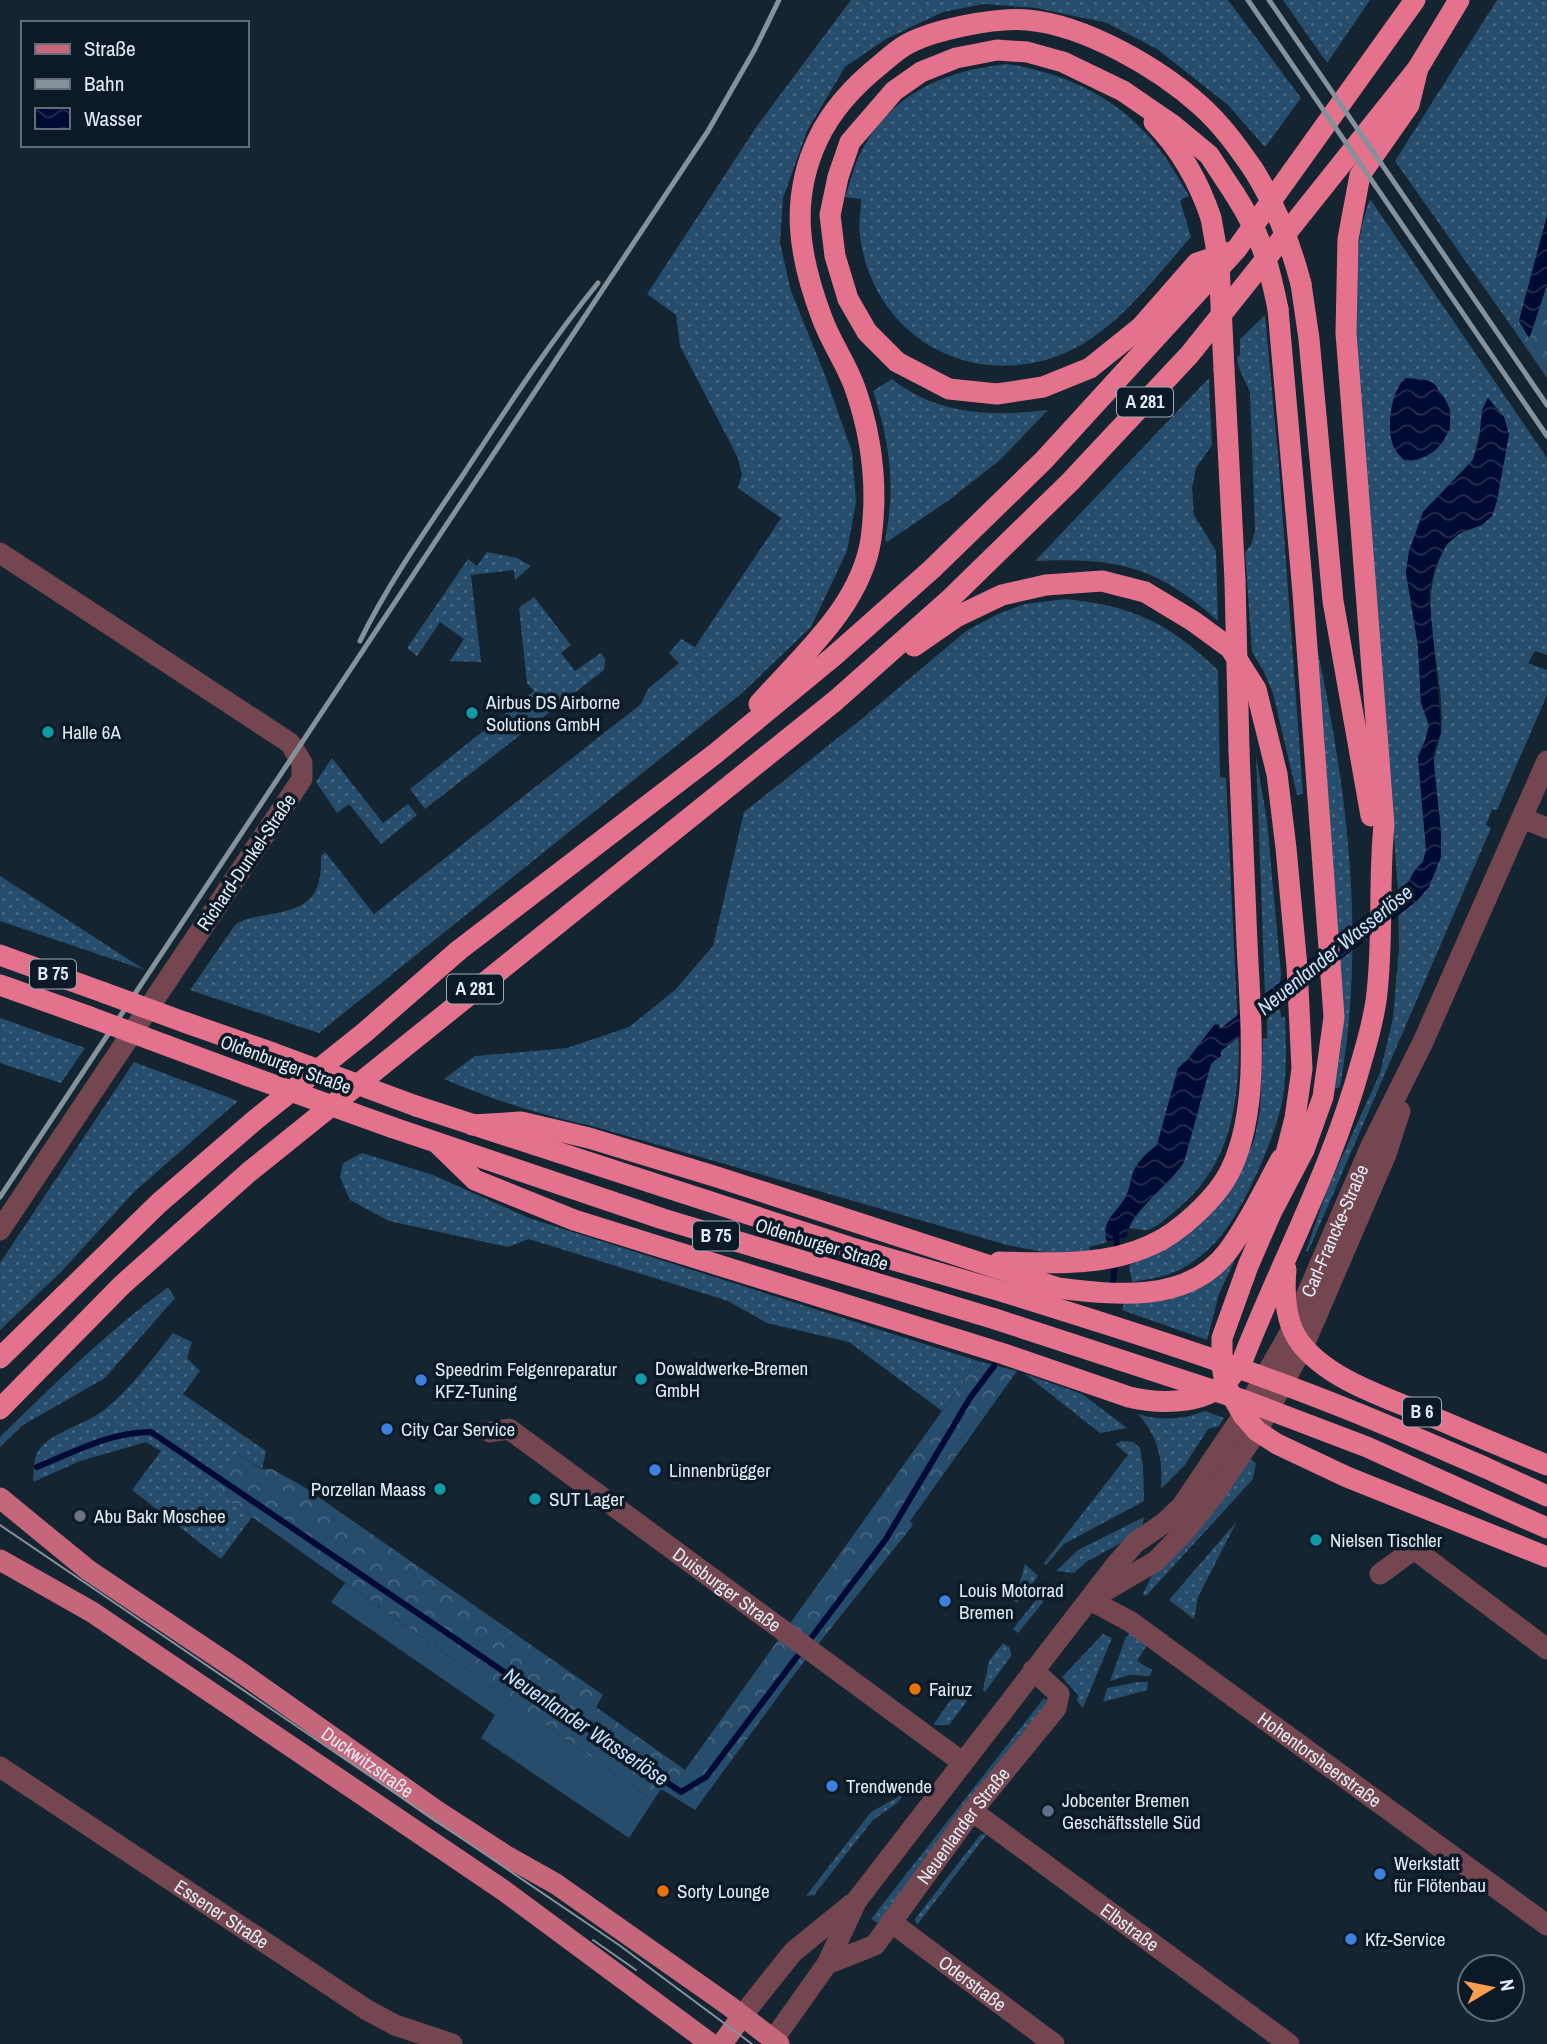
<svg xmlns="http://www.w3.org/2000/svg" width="1547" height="2044" font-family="'Archivo Narrow',sans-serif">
<defs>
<pattern id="grass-dots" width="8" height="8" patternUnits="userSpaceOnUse" patternTransform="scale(1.75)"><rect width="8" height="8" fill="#274d6c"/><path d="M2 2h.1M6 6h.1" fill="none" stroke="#466782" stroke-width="1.8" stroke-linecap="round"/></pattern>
<pattern id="forest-crowns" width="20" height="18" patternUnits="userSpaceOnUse" patternTransform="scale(1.75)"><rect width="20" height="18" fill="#274d6c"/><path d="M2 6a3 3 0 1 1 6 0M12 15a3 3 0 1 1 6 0" fill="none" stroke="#466782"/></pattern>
<pattern id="water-waves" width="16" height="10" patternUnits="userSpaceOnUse" patternTransform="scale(1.75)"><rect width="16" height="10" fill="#000a32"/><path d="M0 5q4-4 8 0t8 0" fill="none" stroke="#252e50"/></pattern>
</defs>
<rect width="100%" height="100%" fill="#142430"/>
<g fill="url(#grass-dots)" fill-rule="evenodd">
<path d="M851 0H1228L1301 98 1265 147 1228 105 1157 49 1107 23 1036 8 984 4 943 12 886 39 845 67 807 131 783 198 780 243 791 291 825 375 852 452 856 502 847 551 811 627 742 693 319 1033 190 990 235 925C243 919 251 918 261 916 302 909 323 903 321 856L325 852 374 914 641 704 648 689 679 663 669 653 681 639 695 647 781 518 738 488 742 475 738 458 680 346 676 315 647 294 757 126Z"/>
<polygon points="1283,0 1370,0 1327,63"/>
<polygon points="1497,0 1547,0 1547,216 1519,321 1514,330 1395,161"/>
<path d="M1007 64C1067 73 1123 100 1160 150 1171 164 1180 181 1189 196L1180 200 1191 237C1159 273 1123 321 1081 345 986 398 875 345 860 237 858 225 861 211 861 199L845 197C850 184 853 169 859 156 888 95 942 71 1007 64Z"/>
<path d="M1370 199 1547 458V655L1535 651 1528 663 1547 670V695L1497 810 1492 809 1486 825 1491 828 1308 1252 1306 1251 1327 1190 1380 1073 1393 1018 1399 948 1398 890 1355 336C1356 287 1353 245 1370 199ZM1401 382 1447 402 1450 409V431L1392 426C1390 409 1394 397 1401 382ZM1488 398 1509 434 1492 516C1478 529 1455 530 1445 548 1412 605 1447 671 1441 732 1439 745 1433 754 1434 768 1436 803 1447 839 1435 873L1415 870 1423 862 1426 849 1418 757 1425 741 1429 725 1421 703 1418 646 1406 572 1423 512 1473 460Z"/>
<path d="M1265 315 1279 466 1303 794 1297 795 1273 693 1264 672 1252 652 1245 552 1251 545 1255 531 1250 393C1246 380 1238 371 1237 358L1240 355V339Z"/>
<path d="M1209 378 1212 445 1196 468 1192 488 1194 515 1216 551 1218 621C1157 566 1116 557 1035 561Z"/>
<path d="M892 379C937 415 993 417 1048 410L1000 460 949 500 887 542 885 540C896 487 890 442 873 391Z"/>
<polygon points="487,552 517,558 531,566 515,580 514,570 471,575 481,662 450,661 464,639 440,622 417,656 407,648 468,559 477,566"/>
<polygon points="534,597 571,645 561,653 575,671 601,653 605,659 604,670 425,809 410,789 534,691 527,683 519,608"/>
<path d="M1066 599C1134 606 1168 623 1218 670L1220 777 1226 778 1239 1052C1237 1116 1227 1169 1175 1211 1168 1217 1157 1227 1148 1230 1143 1231 1133 1228 1127 1228V1237L1089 1247 1090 1252 1048 1253 1007 1245 592 1126C540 1115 493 1100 444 1079L475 1056 567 1048 629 1027 675 990 713 946 744 812 858 722 966 631 998 614 1025 604Z"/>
<path d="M1317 648C1348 793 1366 940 1340 1087L1334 1089 1342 1041V994Z"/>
<polygon points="1256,756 1267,821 1281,974 1280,983 1265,994"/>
<polygon points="332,758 383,823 408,804 417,815 381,844 349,804 337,813 316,782"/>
<polygon points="0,876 145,970 0,921"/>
<path d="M1280 1009 1281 1017H1285C1286 1044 1287 1070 1283 1097 1277 1134 1244 1209 1220 1237 1210 1249 1197 1260 1183 1268 1167 1277 1149 1279 1132 1282L1129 1265 1145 1259 1170 1245 1236 1177 1254 1141 1260 1111 1263 1039 1267 1038V1017Z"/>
<polygon points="0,1018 85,1048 61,1083 0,1063"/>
<polygon points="134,1062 238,1101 134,1192 61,1272 0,1330 0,1263"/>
<polygon points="362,1153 433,1175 529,1218 978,1361 942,1411 849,1342 767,1323 728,1301 529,1239 508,1247 389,1221 350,1200 340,1177 343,1163"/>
<polygon points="1239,1251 1219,1294 1207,1340 1122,1310 1124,1304"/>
<path d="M168 1287 175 1298 105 1378 23 1425 0 1447V1437C54 1384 107 1332 168 1287Z"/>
<path d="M173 1333 192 1342 187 1358 200 1371 183 1394 266 1451 262 1469 238 1454 215 1490 252 1517 221 1559 132 1490 161 1451 146 1442 80 1461 33 1482C34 1473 33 1457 39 1450 51 1432 87 1424 104 1410 131 1389 152 1359 173 1333Z"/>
<polygon points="1025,1374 1082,1394 1127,1428 1100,1433"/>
<path d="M1205 1411 1224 1418 1219 1426 1208 1429 1185 1465 1161 1489C1163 1458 1158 1437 1138 1414 1160 1421 1183 1420 1205 1411Z"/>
<polygon points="1122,1441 1133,1442 1140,1448 1143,1467 1144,1501 1064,1544 1046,1565 1044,1563 1128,1455 1115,1444"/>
<polygon points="1249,1458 1256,1463 1253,1479 1146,1596 1143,1594 1151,1577"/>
<polygon points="1144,1517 1141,1532 1086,1562 1074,1573 1056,1571 1078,1550"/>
<polygon points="1237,1521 1198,1597 1194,1619 1169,1600"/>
<polygon points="1025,1564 1038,1576 1017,1603 1012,1599 1019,1591 1018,1589"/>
<polygon points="1048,1585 1053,1590 1018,1633 1013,1629"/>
<polygon points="1130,1633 1147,1645 1137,1661 1152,1670 1150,1676 1129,1675 1110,1681 1126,1637"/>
<polygon points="1103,1634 1112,1638 1083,1708 1077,1701 1078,1695 1062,1677"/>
<polygon points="1003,1643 1010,1648 1011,1656 985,1692 983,1690 989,1661"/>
<polygon points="1138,1682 1148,1682 1147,1690 1103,1702 1107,1688"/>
<polygon points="957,1691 967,1701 949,1725 933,1725"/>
<polygon points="1044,1698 1050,1703 878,1923 871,1919"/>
<polygon points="900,1796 902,1797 897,1803 873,1820 814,1895 806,1896 871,1812"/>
<polygon points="981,1834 987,1834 917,1925 915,1919"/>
</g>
<g fill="url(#forest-crowns)">
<polygon points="1547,285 1547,378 1514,330 1519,321 1530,337"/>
<polygon points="978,1361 1017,1371 910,1521 913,1525 796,1672 695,1810 661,1789 653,1801 214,1490 238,1454 261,1469 272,1469 304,1487 603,1695 596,1707 685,1770"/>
</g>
<polygon fill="#274d6c" points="345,1583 653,1801 629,1838 481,1738 495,1715 331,1602"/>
<g fill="url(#water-waves)">
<polygon points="1547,216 1547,285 1529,338 1519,321"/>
<path d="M1406 378C1415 379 1426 378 1433 383 1437 386 1440 392 1443 396 1463 426 1439 461 1405 461 1400 456 1394 450 1392 442 1387 425 1391 390 1406 378Z"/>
<path d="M1488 398 1504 417 1509 434 1497 501 1492 516 1482 525 1460 533 1446 545 1435 568 1429 593 1440 713 1441 732 1433 755 1441 832V857L1429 887 1417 901 1221 1051V1056L1211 1064 1184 1162C1171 1184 1128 1213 1127 1237L1107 1242C1100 1222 1116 1213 1125 1198 1130 1190 1130 1179 1134 1170 1139 1160 1148 1152 1157 1145L1178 1068 1188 1059 1214 1025 1219 1024 1220 1029 1408 882 1415 870 1423 862 1426 849 1418 757 1425 741 1429 725 1421 703 1418 646 1406 572 1409 551 1423 512 1473 460 1479 442 1482 410Z"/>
</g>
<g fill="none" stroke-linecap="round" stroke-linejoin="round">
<g stroke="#000a32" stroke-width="6">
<polyline points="1113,1282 1117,1244 1116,1232"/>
<path d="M37 1467C74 1452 111 1432 151 1432L681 1792 706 1777 886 1539 970 1398 994 1366"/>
</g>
<g stroke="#74464f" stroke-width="21">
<polyline points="0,553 290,743 302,763 302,779 0,1230"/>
<polyline points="1522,818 1547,828"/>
<path id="s1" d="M490 1432 509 1429 962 1762"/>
<polyline points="1380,1574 1414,1549 1547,1649"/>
<polyline points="1098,1595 1156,1561 1186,1530 1214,1495 1257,1431 1303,1347 1386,1154 1400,1111"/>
<path id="s2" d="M1090 1600 1131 1622 1547 1925"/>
<path id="s3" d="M0 1767 367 2010 395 2025 452 2044"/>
<path id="s4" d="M972 1811 1289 2044"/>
<path id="s5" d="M891 1922 1054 2044"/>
<path id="s6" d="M827 1964 875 1945 972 1811 1056 1708 1059 1694 1033 1670"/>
<polyline points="742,2016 793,1952 852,1904"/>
<path id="s7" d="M773 2040 827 1964 857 1900 1115 1566 1135 1543 1164 1523 1181 1507 1243 1415 1292 1329 1371 1146 1423 1042 1547 761"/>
</g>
<g stroke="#c5667b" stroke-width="21">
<path id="s8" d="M0 1498 88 1570 243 1674 437 1811 508 1857 556 1884 728 2005 779 2044"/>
<polyline points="0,1560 92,1612 503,1890 711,2044"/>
<polyline points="722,2044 742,2016"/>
</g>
<g stroke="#e5728d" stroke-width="21">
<path d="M1154 122C1181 150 1199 182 1211 218"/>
<polyline points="1234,251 1197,263 1141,327 1090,368 1043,387 997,394 949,389 897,362 867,332 848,299 835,256 830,215 838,177 850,142 894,91 921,72 956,58 997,50 1027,52 1063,62 1123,91 1174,126 1209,155 1234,193"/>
<polyline points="1301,284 1309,339 1333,601 1371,816"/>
<polyline points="1278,309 1303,593 1334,1017 1323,1097 1304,1150 1271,1213 1248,1266 1222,1338 1222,1365 1225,1384 1243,1415 1257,1431 1277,1444 1347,1477 1547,1557"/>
<polyline points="1224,369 1235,581"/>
<polyline points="914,646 956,617 1002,595 1046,585 1102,581 1145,592 1193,621 1230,648 1256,689 1277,774 1286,848 1297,967 1302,1069 1295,1118 1280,1177"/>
<path d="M759 704C801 656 861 606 871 539 878 488 873 441 856 391 848 366 831 343 822 318 799 257 789 200 818 139 832 109 856 84 881 64 888 58 896 51 904 46 930 30 996 17 1027 20 1085 25 1159 68 1201 106 1222 125 1237 146 1253 169"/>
<polyline points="0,955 105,993"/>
<polyline points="0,985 90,1017"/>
<polyline points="184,1022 273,1053"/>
<polyline points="168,1046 246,1075"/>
<polyline points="416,1106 849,1247 1004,1292"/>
<path d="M472 1125 521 1122 589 1138 717 1177 1058 1288C1115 1295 1188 1304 1228 1251 1249 1223 1264 1190 1281 1159"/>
<polyline points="391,1127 663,1219 995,1319"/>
<path d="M438 1144 475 1180 574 1220 1004 1354 1129 1397C1157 1404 1203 1405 1226 1382 1233 1376 1238 1367 1243 1359 1282 1260 1333 1166 1361 1063 1367 1043 1373 1021 1376 1001 1384 943 1378 883 1384 825L1346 333 1348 239 1360 175 1409 105 1418 68"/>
<path d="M999 1262C1050 1263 1104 1267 1151 1245 1179 1233 1218 1197 1231 1169 1261 1106 1250 1012 1247 943 1244 879 1242 815 1239 751"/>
<path d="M1286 1269C1284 1292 1285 1321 1299 1341 1326 1379 1387 1398 1428 1415 1468 1432 1507 1449 1547 1465"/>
<polyline points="0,1358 159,1203 255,1120 364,1033 459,950 716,753 834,656 932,569 1044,460 1236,250 1415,0"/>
<polyline points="0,1409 122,1285 249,1172 835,701 951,598 1070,482 1190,354 1418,68 1459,0"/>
<polyline points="1484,1467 1547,1496"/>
<polyline points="1473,1495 1547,1528"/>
</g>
<g stroke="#85929c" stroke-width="2">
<polyline points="0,1525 619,1945 752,2044"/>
<polyline points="593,1940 636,1970"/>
</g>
<g stroke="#85929c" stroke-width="5">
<polyline points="1248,0 1547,436"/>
<polyline points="1269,0 1547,405"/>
<path d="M360 641C389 582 428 527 465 472 507 408 549 343 598 283"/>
<polyline points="0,1197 708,131 755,49 779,0"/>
</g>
<g stroke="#e5728d" stroke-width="21">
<path d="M1253 169C1276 205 1290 242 1301 284"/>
<path d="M1234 193C1261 235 1268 260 1278 309"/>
<polyline points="1211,218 1219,263 1224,369"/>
<polyline points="1235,581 1239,751"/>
<polyline points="105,993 184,1022"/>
<polyline points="90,1017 168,1046"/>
<polyline points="273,1053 416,1106"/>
<polyline points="246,1075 391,1127"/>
<path d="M1004 1292C1123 1329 1242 1366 1357 1413 1399 1430 1442 1449 1484 1467"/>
<polyline points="995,1319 1246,1401 1367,1447 1473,1495"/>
</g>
</g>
<g fill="#0f9aa8" stroke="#0b1a26" stroke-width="2.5">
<circle cx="472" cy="713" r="7"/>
<circle cx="48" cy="732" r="7"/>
<circle cx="641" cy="1379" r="7"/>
<circle cx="440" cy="1489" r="7"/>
<circle cx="535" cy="1499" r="7"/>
<circle cx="1316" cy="1540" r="7"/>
</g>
<g fill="#3f7fe0" stroke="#0b1a26" stroke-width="2.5">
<circle cx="421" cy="1380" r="7"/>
<circle cx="387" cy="1429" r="7"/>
<circle cx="655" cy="1470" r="7"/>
<circle cx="945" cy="1601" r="7"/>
<circle cx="832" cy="1786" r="7"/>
<circle cx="1380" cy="1874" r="7"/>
<circle cx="1351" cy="1939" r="7"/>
</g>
<circle fill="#6b7280" stroke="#0b1a26" stroke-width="2.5" cx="80" cy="1516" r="7"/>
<g fill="#e8710a" stroke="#0b1a26" stroke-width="2.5">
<circle cx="915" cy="1689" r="7"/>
<circle cx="663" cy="1891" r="7"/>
</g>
<circle fill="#5c6f8a" stroke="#0b1a26" stroke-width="2.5" cx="1048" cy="1811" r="7"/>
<g text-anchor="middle" stroke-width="7" stroke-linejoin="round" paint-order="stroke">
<g fill="#0b1a26" stroke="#a1acb6" stroke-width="2">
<rect x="1117" y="387.5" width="56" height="29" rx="5"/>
<rect x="30" y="959.5" width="46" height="29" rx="5"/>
<rect x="447" y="974.5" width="56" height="29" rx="5"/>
<rect x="693" y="1221.5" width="46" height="29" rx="5"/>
<rect x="1403" y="1397.5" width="38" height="29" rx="5"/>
</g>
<g font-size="18" font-weight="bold" fill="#e1ebf4">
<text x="1145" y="408">A 281</text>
<text x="53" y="980">B 75</text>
<text x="475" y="995">A 281</text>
<text x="716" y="1242">B 75</text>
<text x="1422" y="1418">B 6</text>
</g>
<g font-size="19" fill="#e1ebf4" stroke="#0b1a26" text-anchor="start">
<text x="486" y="709">Airbus DS Airborne<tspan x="486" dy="22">Solutions GmbH</tspan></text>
<text x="62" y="739">Halle 6A</text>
<text x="655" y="1375">Dowaldwerke-Bremen<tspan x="655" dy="22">GmbH</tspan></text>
<text x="435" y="1376">Speedrim Felgenreparatur<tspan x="435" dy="22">KFZ-Tuning</tspan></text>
<text x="401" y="1436">City Car Service</text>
<text x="669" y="1477">Linnenbrügger</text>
<text x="426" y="1496" text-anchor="end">Porzellan Maass</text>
<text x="549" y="1506">SUT Lager</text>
<text x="94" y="1523">Abu Bakr Moschee</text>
<text x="1330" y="1547">Nielsen Tischler</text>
<text x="959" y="1597">Louis Motorrad<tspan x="959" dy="22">Bremen</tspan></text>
<text x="929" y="1696">Fairuz</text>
<text x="846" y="1793">Trendwende</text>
<text x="1062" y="1807">Jobcenter Bremen<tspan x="1062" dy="22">Geschäftsstelle Süd</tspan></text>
<text x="1394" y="1870">Werkstatt<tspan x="1394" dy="22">für Flötenbau</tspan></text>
<text x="677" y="1898">Sorty Lounge</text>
<text x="1365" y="1946">Kfz-Service</text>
</g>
<g font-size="19" fill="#e1ebf4" stroke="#0b1a26">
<text transform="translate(246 862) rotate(-56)" y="7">Richard-Dunkel-Straße</text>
<text transform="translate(286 1064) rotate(20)" y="7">Oldenburger Straße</text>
<text dy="7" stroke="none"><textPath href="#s7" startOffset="992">Carl-Francke-Straße</textPath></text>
<text transform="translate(822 1244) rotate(17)" y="7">Oldenburger Straße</text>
<text dy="7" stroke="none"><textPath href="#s1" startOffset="290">Duisburger Straße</textPath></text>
<text dy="7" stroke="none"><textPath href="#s2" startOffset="280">Hohentorsheerstraße</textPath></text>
<text dy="7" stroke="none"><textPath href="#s8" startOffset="453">Duckwitzstraße</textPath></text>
<text dy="7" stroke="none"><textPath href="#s6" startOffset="200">Neuenlander Straße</textPath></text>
<text dy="7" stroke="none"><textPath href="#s3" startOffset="266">Essener Straße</textPath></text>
<text dy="7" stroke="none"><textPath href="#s4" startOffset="196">Elbstraße</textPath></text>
<text dy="7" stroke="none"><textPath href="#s5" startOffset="102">Oderstraße</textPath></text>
</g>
<g font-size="21" font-style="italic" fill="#ccdffd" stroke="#0b1a26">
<text transform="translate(1335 950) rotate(-39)" y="7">Neuenlander Wasserlöse</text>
<text transform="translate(586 1727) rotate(34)" y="7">Neuenlander Wasserlöse</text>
</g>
</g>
<rect x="21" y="21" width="228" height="126" fill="#0b1a26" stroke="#616e78" stroke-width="2"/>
<rect x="35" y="44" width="35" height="10" fill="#c5667b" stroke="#616e78" stroke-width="2"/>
<text x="84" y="56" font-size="21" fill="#e1ebf4">Straße</text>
<rect x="35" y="79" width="35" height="10" fill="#85929c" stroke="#616e78" stroke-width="2"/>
<text x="84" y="91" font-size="21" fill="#e1ebf4">Bahn</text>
<rect x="35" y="108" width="35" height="21" fill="url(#water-waves)" stroke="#616e78" stroke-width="2"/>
<text x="84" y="126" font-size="21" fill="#e1ebf4">Wasser</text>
<g transform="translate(1491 1988) rotate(80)"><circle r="33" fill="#0b1a26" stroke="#616e78" stroke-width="2"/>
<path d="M0-5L12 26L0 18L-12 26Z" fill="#fa9f4f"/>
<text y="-10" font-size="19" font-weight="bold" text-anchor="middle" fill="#e1ebf4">N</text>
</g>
</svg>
